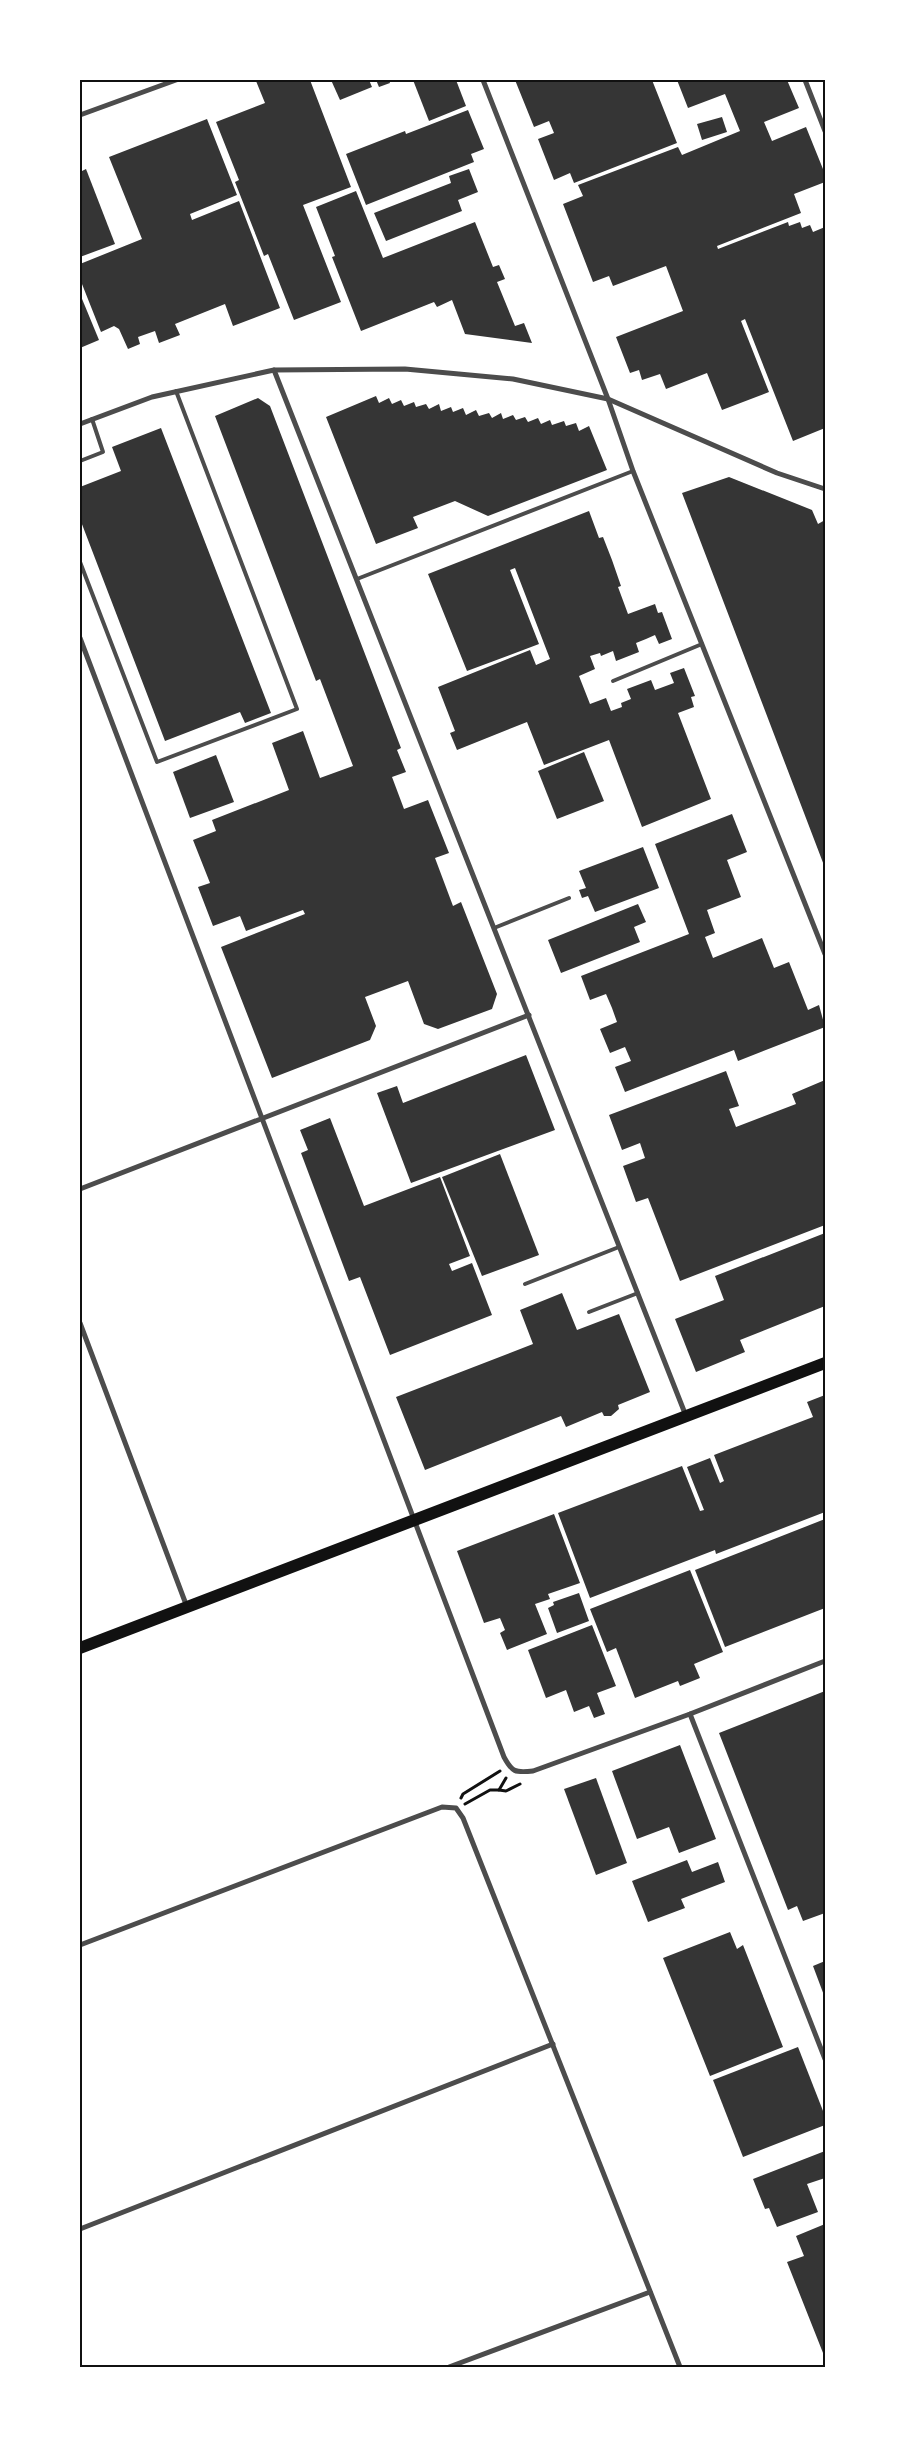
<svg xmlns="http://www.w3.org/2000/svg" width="905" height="2447" font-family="Merriweather,serif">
<rect width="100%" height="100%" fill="#fff"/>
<g fill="#353535">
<polygon points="260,80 310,80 351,187 303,205 341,302 294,320 268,254 264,256 235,182 239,180 216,122 265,103 256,81"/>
<polygon points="331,80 369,80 372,87 340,100"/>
<polygon points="376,80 389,80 390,83 379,87"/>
<polygon points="413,80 456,80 466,106 429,121"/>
<polygon points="515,80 652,80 677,143 574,183 570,173 554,180 538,139 554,133 549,121 534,127"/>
<polygon points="677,80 787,80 799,108 764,122 772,141 806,127 825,174 825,182 794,194 801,213 717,246 718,249 788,222 789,226 800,222 802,228 810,225 813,232 825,227 825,428 793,441 745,319 741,321 769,392 722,410 707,373 666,389 660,374 642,380 639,370 630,373 616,337 683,311 666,266 613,286 609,276 593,282 563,204 583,196 578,185 678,147 682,155 740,131 725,94 688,108"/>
<polygon points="468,110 484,149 471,154 474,162 366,205 346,154 405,131 406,134"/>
<polygon points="722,117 727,132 702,140 697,124"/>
<polygon points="207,119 237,195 190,214 192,220 239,201 280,308 233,326 225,304 175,324 180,335 159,343 155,331 138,337 140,344 128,349 119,329 114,326 101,332 80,279 80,264 142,239 109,157"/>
<polygon points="86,169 115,244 80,257 80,172"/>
<polygon points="469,169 478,192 458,200 462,211 386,241 374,213 451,183 449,176"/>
<polygon points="356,191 383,258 475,222 493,267 499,265 505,279 497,282 515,326 524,323 532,343 465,334 452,300 437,307 434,302 361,331 332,257 335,256 316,207"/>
<polygon points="80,294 99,340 80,348"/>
<polygon points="376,396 379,403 389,398 392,404 401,400 404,406 414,402 416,407 426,404 429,409 439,404 441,411 451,407 453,412 463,408 466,415 476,410 479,416 489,413 492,418 501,413 503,419 513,415 516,420 525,417 528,422 538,418 541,424 550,420 552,425 564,421 566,426 576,423 579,431 589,426 607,470 488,516 455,501 413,517 418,528 376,544 326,417"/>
<polygon points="258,398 270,406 401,748 397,750 406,772 392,777 404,809 428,800 449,853 435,858 453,906 461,902 497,994 492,1009 438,1029 424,1024 408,981 365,997 376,1026 370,1040 272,1078 221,947 305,914 303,910 246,931 240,916 213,926 198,887 210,883 193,840 216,831 212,820 289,790 272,743 303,731 320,778 353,766 320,679 316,681 215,416"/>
<polygon points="161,428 271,713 245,723 240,712 165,741 80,519 80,487 121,471 112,447"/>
<polygon points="729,477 812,510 818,524 825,520 825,868 682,493"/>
<polygon points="589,511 599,538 603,537 612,560 621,586 618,587 628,614 655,604 658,613 662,612 672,639 659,644 655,635 646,639 636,643 639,652 616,661 613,651 601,656 600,653 590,656 595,669 579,676 590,704 606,698 611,711 622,707 621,703 631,699 627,689 651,680 655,690 674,683 670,673 684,668 695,696 691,697 694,707 678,713 711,799 642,827 609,740 544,765 527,722 457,750 450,733 455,731 438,687 530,650 536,665 550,659 515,568 510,570 539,644 467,671 428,574"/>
<polygon points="584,752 604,801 557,819 538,771"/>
<polygon points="216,755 234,802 190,818 173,772"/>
<polygon points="732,814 747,852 727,860 741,897 707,910 715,933 705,937 713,958 762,938 774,968 789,962 808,1010 819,1005 825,1027 738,1061 734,1050 625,1092 615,1067 631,1061 625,1047 610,1053 600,1029 617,1022 612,1008 606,994 590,1000 581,976 689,934 655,844"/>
<polygon points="643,847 659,888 595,912 588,896 582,898 579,890 586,888 579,871"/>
<polygon points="638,904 646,922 634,927 640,942 561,973 548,940"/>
<polygon points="526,1055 555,1130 411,1183 377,1093 397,1086 403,1103"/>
<polygon points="726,1071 739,1106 729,1109 736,1127 796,1104 792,1094 825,1080 825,1225 680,1281 648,1198 636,1202 623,1166 645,1158 640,1143 622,1150 609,1115"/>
<polygon points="330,1118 364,1206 440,1177 470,1256 449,1264 452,1271 472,1263 492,1315 390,1355 360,1277 349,1281 301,1153 308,1150 300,1130"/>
<polygon points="500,1154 539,1255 482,1276 442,1177"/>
<polygon points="825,1233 825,1306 740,1340 745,1352 696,1372 675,1319 724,1300 715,1276"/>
<polygon points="562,1293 577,1330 619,1314 650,1392 618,1405 619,1409 611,1416 604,1416 602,1412 566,1427 561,1416 425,1470 396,1397 533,1344 520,1310"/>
<polygon points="825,1395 825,1512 716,1554 715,1550 590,1598 558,1513 682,1466 700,1511 704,1510 687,1467 710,1458 720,1483 724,1481 714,1455 813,1417 807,1402"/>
<polygon points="554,1514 580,1583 548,1594 550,1599 535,1604 547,1634 507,1650 500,1633 505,1630 500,1618 484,1623 457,1551"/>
<polygon points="825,1519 825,1608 725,1647 695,1570"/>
<polygon points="690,1570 723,1652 694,1664 700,1678 680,1686 678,1681 635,1698 616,1648 607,1652 590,1609"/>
<polygon points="579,1593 589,1621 557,1633 548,1608 554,1605 553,1602"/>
<polygon points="592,1625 616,1686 597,1693 605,1714 594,1718 589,1706 574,1712 566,1690 546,1698 528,1650"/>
<polygon points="825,1691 825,1913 803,1921 797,1906 788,1910 719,1733"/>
<polygon points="680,1745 716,1839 679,1853 669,1827 637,1839 612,1771"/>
<polygon points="596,1778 627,1863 596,1875 564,1789"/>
<polygon points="687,1860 692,1872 718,1862 725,1882 681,1899 685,1908 648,1922 632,1881"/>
<polygon points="730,1932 737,1949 743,1945 783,2047 710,2076 663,1958"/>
<polygon points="825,1961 825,1998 813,1966"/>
<polygon points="798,2047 825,2116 825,2125 743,2157 713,2080"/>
<polygon points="825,2151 825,2178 807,2184 818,2212 777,2227 769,2208 765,2209 753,2179"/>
<polygon points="825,2224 825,2358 787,2262 804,2256 796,2236"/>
</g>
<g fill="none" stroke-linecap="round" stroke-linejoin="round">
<g stroke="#111" stroke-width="3">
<polyline points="499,1790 506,1791 520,1784"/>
<polyline points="461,1798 463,1794 500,1771"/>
<polyline points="465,1804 490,1790 499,1790 506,1778"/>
</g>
<g stroke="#4c4c4c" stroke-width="4">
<polyline points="80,461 103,452 92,419"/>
<polyline points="80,562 157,762 297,709 176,391"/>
<polyline points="357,579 633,471"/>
<polyline points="613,681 702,644"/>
<polyline points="494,928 569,898"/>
<polyline points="525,1284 619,1247"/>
<polyline points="589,1312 638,1293"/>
</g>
<g stroke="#4c4c4c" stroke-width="5">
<polyline points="483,80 608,399 633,471 825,954"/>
<polyline points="805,80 825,131"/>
<polyline points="80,115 176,80"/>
<polyline points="274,370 686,1416"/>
<polyline points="80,424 152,397 274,370 405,369 513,379 608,399 777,473 825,489"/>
<path d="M80 638 504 1757C512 1772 515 1773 533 1771L690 1714 825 1661"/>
<polyline points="80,1189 529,1015"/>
<polyline points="80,1323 187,1607"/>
<polyline points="690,1714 825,2059"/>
<polyline points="80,1945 442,1807 456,1808 463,1818 680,2367"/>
<polyline points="80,2229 553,2044"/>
<polyline points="449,2367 650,2292"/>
</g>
<polyline stroke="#111" stroke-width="12" points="80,1648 825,1363"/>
</g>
<rect width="905" height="2447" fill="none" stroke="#ffffff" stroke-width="162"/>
<rect x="81" y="81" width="743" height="2285" fill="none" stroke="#111" stroke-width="2"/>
</svg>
